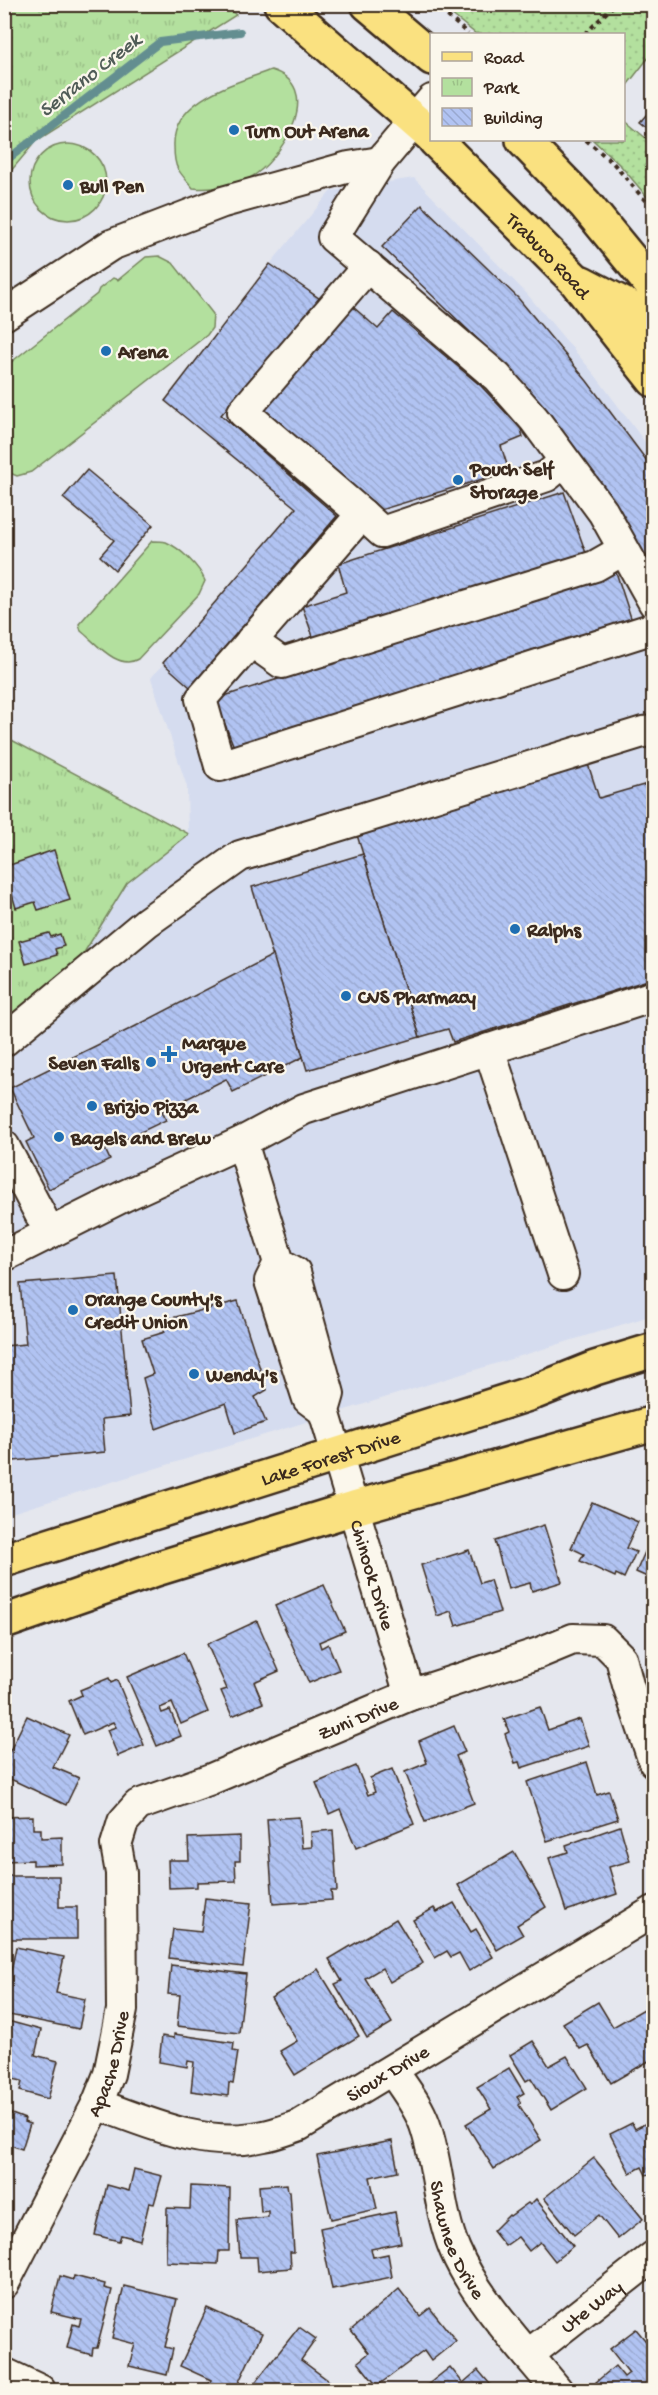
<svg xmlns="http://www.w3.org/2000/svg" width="658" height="2395" font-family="'Gochi Hand',sans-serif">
<defs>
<pattern id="grass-dots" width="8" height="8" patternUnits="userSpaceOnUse" patternTransform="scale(1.5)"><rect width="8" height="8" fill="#b3e09e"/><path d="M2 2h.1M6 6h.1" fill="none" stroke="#9bc088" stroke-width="1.8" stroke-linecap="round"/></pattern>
<pattern id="park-tufts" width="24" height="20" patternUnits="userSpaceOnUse" patternTransform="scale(1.5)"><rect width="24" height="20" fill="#b3e09e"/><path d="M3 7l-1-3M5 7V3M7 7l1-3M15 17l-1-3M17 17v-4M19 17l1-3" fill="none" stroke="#9bc088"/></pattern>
<pattern id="building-back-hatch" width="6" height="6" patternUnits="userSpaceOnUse" patternTransform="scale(1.5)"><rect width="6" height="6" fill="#b1c3f2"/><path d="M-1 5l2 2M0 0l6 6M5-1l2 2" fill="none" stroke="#99a8cf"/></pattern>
</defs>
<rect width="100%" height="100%" fill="#e5e7ee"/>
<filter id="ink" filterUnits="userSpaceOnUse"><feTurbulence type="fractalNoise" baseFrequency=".0167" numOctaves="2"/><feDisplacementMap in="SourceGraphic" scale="12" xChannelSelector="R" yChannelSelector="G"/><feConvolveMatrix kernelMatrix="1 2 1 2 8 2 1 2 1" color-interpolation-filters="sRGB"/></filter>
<g filter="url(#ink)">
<polygon fill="#d5dcef" points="414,178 527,294 595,375 653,453 653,1315 5,1515 4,1024 69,977 127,883 188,834 187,787 151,678 296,508 165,401 270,264 331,191"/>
<g fill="url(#grass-dots)" stroke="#77855e" stroke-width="1.5">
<polygon points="440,5 653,5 653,52 624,89 624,34 476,34"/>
<polygon points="624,120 653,144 653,204 621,166 593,140 624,140"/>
</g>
<g fill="url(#park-tufts)" stroke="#77855e" stroke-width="1.5">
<polygon points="223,4 236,15 36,141 5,178 5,5"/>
<polygon points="4,736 189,834 127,883 69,977 4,1024"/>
</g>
<g fill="#b3e09e" stroke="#77855e" stroke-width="1.5">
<path d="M271 70C325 86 285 153 256 174 239 186 213 190 193 188 188 182 182 176 178 169 174 163 174 153 174 146 172 99 236 83 271 70Z"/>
<circle cx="68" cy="182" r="38"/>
<polygon points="159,256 173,263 213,314 212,328 207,335 31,472 17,476 5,471 5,367 97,294 99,289 113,278 118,280 146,257"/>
<path d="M152 541C156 541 162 541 166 542 180 548 200 567 205 581L199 594 138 659C118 671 96 643 81 631L79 624Z"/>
</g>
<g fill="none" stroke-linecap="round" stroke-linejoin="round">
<polyline stroke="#648e90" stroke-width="8" points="4,162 160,42 240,32"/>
</g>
<g fill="url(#building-back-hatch)" stroke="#3b2a1e" stroke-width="1.5">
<polygon points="654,106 654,133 640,122"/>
<polygon points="422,205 518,298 587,381 650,465 654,471 654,573 498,359 382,247"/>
<polygon points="270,264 320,299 221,415 337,516 191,688 163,663 296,508 165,401"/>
<polygon points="352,306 378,329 393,312 481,386 521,429 523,437 501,446 509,471 377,511 260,414"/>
<polygon points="87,470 153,525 115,570 100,556 114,540 63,498"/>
<polygon points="564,492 587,556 315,642 302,606 346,592 338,564"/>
<polygon points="616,572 633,624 236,752 215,699"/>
<polygon points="588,764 599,798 654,782 654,978 453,1042 448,1029 420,1037 357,835"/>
<polygon points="54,850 70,900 38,910 35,902 16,908 4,867"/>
<polygon points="363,854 420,1037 307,1070 252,887"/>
<polygon points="49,933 51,937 60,934 64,946 55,949 57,955 26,964 19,941"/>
<polygon points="273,955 303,1057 233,1092 226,1079 162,1111 166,1120 105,1149 110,1160 49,1189 26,1142 34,1138 10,1088 134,1027"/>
<polygon points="117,1276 130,1416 102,1419 105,1452 4,1462 4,1346 26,1344 20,1284"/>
<polygon points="238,1301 267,1390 255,1397 266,1422 235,1433 226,1403 156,1429 143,1378 153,1374 142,1339 165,1332 160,1321"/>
<polygon points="592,1502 638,1522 626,1548 636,1552 624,1578 616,1574 615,1577 580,1561 584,1554 571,1548"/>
<polygon points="544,1525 562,1582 532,1591 530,1583 508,1589 495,1541"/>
<polygon points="650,1541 654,1543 654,1580 636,1572"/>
<polygon points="469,1550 480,1583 490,1580 500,1612 456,1626 451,1611 437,1616 421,1565"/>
<polygon points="324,1585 345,1631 319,1642 321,1648 328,1644 339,1670 309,1683 275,1606"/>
<polygon points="257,1621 279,1671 254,1682 263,1703 232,1716 221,1691 227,1689 207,1644"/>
<polygon points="183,1653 208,1712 181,1724 172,1703 160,1708 162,1713 170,1710 181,1736 157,1746 127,1677"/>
<polygon points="109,1678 111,1683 117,1680 144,1745 118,1756 107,1730 116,1727 113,1722 83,1735 69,1701 82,1695 80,1690"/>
<polygon points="540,1707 548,1730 580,1719 589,1746 521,1768 519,1762 515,1763 505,1734 509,1732 504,1719"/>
<polygon points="27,1716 69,1735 53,1767 79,1778 66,1805 4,1776 4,1763"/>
<polygon points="454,1726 465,1752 456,1756 474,1803 425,1822 405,1772 427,1763 419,1741"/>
<polygon points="587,1762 597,1795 609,1791 618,1819 547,1841 527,1782"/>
<polygon points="356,1766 368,1795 375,1792 370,1778 392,1769 414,1824 356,1848 340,1809 329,1814 316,1783"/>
<polygon points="33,1816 33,1829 41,1829 41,1838 62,1837 62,1864 33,1865 33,1860 4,1861 4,1817"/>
<polygon points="299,1817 302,1848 312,1847 311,1832 333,1830 337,1891 331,1891 332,1900 273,1904 267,1819"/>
<polygon points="620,1826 630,1861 609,1867 617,1894 566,1911 549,1858 568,1852 566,1845"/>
<polygon points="240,1836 240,1861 235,1861 236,1881 197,1882 197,1887 169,1888 168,1860 189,1860 188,1838"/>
<polygon points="514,1852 546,1907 517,1925 523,1935 497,1950 458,1885"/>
<polygon points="4,1876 59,1876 59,1907 77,1907 77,1939 4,1939"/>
<polygon points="205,1898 251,1903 243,1967 169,1958 173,1929 201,1932"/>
<polygon points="454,1903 471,1932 476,1929 493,1957 469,1971 459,1953 451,1957 447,1951 435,1958 413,1920 434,1908 437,1912"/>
<polygon points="396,1919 423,1963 390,1982 382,1968 365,1978 392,2023 367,2038 335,1984 342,1981 329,1959"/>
<polygon points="16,1947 64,1957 56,1993 85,1999 79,2029 4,2014 4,2004"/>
<polygon points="171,1965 246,1974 239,2033 177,2026 180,1995 168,1994"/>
<polygon points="318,1969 359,2036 295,2075 280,2051 297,2041 271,1998"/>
<polygon points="598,2002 613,2027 644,2009 654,2025 654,2058 611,2083 588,2045 580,2049 563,2023"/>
<polygon points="4,2020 41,2030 35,2055 58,2061 48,2099 20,2091 22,2081 4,2077"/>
<polygon points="174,2034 234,2043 233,2051 238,2052 233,2084 229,2083 228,2096 191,2091 194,2062 188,2061 187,2067 159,2062 162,2036 174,2038"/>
<polygon points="533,2041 549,2066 567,2056 587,2088 551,2110 531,2078 526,2081 510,2055"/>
<polygon points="509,2068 524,2093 517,2097 521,2103 519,2105 541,2140 494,2169 466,2124 491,2109 477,2087"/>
<polygon points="4,2111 25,2119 24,2122 30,2124 22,2149 4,2143"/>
<polygon points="652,2120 654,2173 646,2175 642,2167 630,2173 610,2134 632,2123 635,2129"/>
<polygon points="392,2141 398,2171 370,2177 377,2209 331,2219 317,2156"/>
<polygon points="594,2158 643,2219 618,2239 599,2215 574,2235 544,2198"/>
<polygon points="134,2169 162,2176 154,2204 149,2203 140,2240 121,2235 119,2241 95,2235 107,2185 129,2191"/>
<polygon points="287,2184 288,2191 290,2191 294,2252 290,2252 291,2268 258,2271 257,2257 240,2257 237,2220 268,2217 268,2211 261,2212 259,2186"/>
<polygon points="191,2186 230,2188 229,2251 219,2251 218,2264 166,2262 167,2208 190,2209"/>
<polygon points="536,2199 573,2246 555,2261 540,2242 529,2251 518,2237 505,2246 493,2231 509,2215 510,2216 528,2203 530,2205"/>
<polygon points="395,2212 401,2243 371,2249 373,2257 388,2254 392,2277 332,2289 320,2228"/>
<polygon points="60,2276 73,2280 74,2276 105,2284 104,2288 112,2290 97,2348 93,2348 92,2355 67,2348 73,2324 79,2326 81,2319 51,2312"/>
<polygon points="124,2286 177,2299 165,2347 173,2349 167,2375 129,2366 135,2344 112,2338"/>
<polygon points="399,2289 420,2316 430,2308 456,2341 431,2361 424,2351 377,2386 358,2362 369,2353 351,2330"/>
<polygon points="207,2308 262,2333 235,2390 207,2390 211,2380 180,2366"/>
<polygon points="299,2327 316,2339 301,2360 333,2384 329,2390 249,2390"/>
<polygon points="636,2329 654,2351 654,2390 603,2390 596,2382 615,2366 624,2377 629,2373 610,2349"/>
<polygon points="450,2367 463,2383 478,2370 495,2390 421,2390"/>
</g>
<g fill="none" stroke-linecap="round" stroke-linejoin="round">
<defs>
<g id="minor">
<polyline points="432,100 380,162 333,237 497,377 534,419 603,512 654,603"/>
<polyline points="368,266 243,412 362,514 201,699 220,766 654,628"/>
<polyline points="4,315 111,245 223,202 349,167 380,162"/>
<polyline points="362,514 382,532 547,476 564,462"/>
<polyline points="251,641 282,663 595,566 623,550"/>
<polyline points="4,1041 147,922 240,856 643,732 654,731"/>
<polyline points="489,1049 563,1274"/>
<path id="s1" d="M242 1142 279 1263 295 1272 329 1394 324 1411 410 1695"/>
<polyline points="4,1146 50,1233"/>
<polyline points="4,1256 124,1196 242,1142 304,1109 654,996"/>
<polyline points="279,1263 270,1281 308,1399 324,1411"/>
<path id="s2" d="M392 2070C404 2088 418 2105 425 2125 439 2166 438 2210 455 2250 476 2299 523 2348 557 2390"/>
<path id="s3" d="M97 2104C151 2124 206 2149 264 2136 276 2134 288 2129 300 2125L654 1911"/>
<path id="s4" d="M4 2283 97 2104 109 2074 122 2010 121 1873 116 1845 123 1822 138 1805 211 1779 410 1695 539 1653 573 1639 603 1640 621 1658 628 1685 654 1762"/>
<path id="s5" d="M528 2355 654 2256"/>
<polyline points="4,2373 40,2390"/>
</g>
<g id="major">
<polyline points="281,4 432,136"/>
<polyline points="368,4 432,58"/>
<path id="s6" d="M435 140 575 280 654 380"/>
<polyline points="523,140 585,204 654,288"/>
<polyline points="582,283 632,309 654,336"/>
<path id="s7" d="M4 1560 535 1392 595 1368 654 1350"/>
<polyline points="4,1622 156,1569 354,1508 654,1423"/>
</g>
</defs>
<use href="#minor" stroke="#3b2a1e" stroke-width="34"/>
<use href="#major" stroke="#3b2a1e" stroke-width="38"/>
<g stroke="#3b2a1e" stroke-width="4" stroke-dasharray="4.5 4.5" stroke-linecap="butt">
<polyline points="434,4 468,34"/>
<polyline points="585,34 615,4"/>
<polyline points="586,140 613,163 654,211"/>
</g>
<use href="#minor" stroke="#fbf7ec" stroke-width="30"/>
<use href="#major" stroke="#fae180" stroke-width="33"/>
</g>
</g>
<g fill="#1f6fb2" stroke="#fbf7ec" stroke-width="2">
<circle cx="234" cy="130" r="6"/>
<circle cx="68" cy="185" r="6"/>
<circle cx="106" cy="351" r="6"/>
<circle cx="458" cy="480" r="6"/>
<circle cx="515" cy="929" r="6"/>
<circle cx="346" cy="996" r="6"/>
<path d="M166 1045h6v6h6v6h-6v6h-6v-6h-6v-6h6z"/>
<circle cx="151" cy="1062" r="6"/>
<circle cx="92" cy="1106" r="6"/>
<circle cx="59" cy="1137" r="6"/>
<circle cx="73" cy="1310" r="6"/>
<circle cx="194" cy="1374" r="6"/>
</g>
<g text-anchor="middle" stroke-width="4.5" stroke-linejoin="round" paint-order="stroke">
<g font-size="20" font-weight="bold" fill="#3b2a1e" stroke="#fbf7ec" text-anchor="start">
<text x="246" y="137">Turn Out Arena</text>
<text x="80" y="192">Bull Pen</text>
<text x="118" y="358">Arena</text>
<text x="470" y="475">Pouch Self<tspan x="470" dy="23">Storage</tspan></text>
<text x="527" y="936">Ralphs</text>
<text x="358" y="1003">CVS Pharmacy</text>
<text x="182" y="1049">Marque<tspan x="182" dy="23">Urgent Care</tspan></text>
<text x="139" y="1069" text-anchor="end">Seven Falls</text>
<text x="104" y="1113">Brizio Pizza</text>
<text x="71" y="1144">Bagels and Brew</text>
<text x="85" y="1305">Orange County's<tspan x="85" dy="23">Credit Union</tspan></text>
<text x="206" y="1381">Wendy's</text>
</g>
<g font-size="20" fill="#3b2a1e" stroke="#fbf7ec">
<text dy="7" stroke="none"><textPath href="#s6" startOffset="162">Trabuco Road</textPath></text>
<text dy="7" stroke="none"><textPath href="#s7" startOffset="342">Lake Forest Drive</textPath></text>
<text dy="7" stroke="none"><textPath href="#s1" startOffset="460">Chinook Drive</textPath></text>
<text dy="7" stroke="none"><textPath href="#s4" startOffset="748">Zuni Drive</textPath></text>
<text dy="7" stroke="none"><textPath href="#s4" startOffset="244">Apache Drive</textPath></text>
<text dy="7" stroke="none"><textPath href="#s3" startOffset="312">Sioux Drive</textPath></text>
<text dy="7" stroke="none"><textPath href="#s2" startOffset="184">Shawnee Drive</textPath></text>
<text dy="7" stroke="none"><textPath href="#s5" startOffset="80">Ute Way</textPath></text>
</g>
<g font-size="21" font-style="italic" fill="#505c57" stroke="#fbf7ec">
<text transform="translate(89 74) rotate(-38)" y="7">Serrano Creek</text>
</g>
</g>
<rect width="658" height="2395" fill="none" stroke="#fbf7ec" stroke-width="24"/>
<rect x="12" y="12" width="634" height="2371" fill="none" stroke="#3b2a1e" stroke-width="2" filter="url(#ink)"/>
<rect x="430" y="33" width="195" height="108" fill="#fbf7ec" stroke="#aea59a" stroke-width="1.5"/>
<rect x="442" y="52" width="30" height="9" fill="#fae180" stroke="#aea59a" stroke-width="1.5"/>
<text x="484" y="63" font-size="18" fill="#3b2a1e">Road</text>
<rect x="442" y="78" width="30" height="18" fill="url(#park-tufts)" stroke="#aea59a" stroke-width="1.5"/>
<text x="484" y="93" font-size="18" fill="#3b2a1e">Park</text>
<rect x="442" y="108" width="30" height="18" fill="url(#building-back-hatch)" stroke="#aea59a" stroke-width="1.5"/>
<text x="484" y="123" font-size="18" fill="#3b2a1e">Building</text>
</svg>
